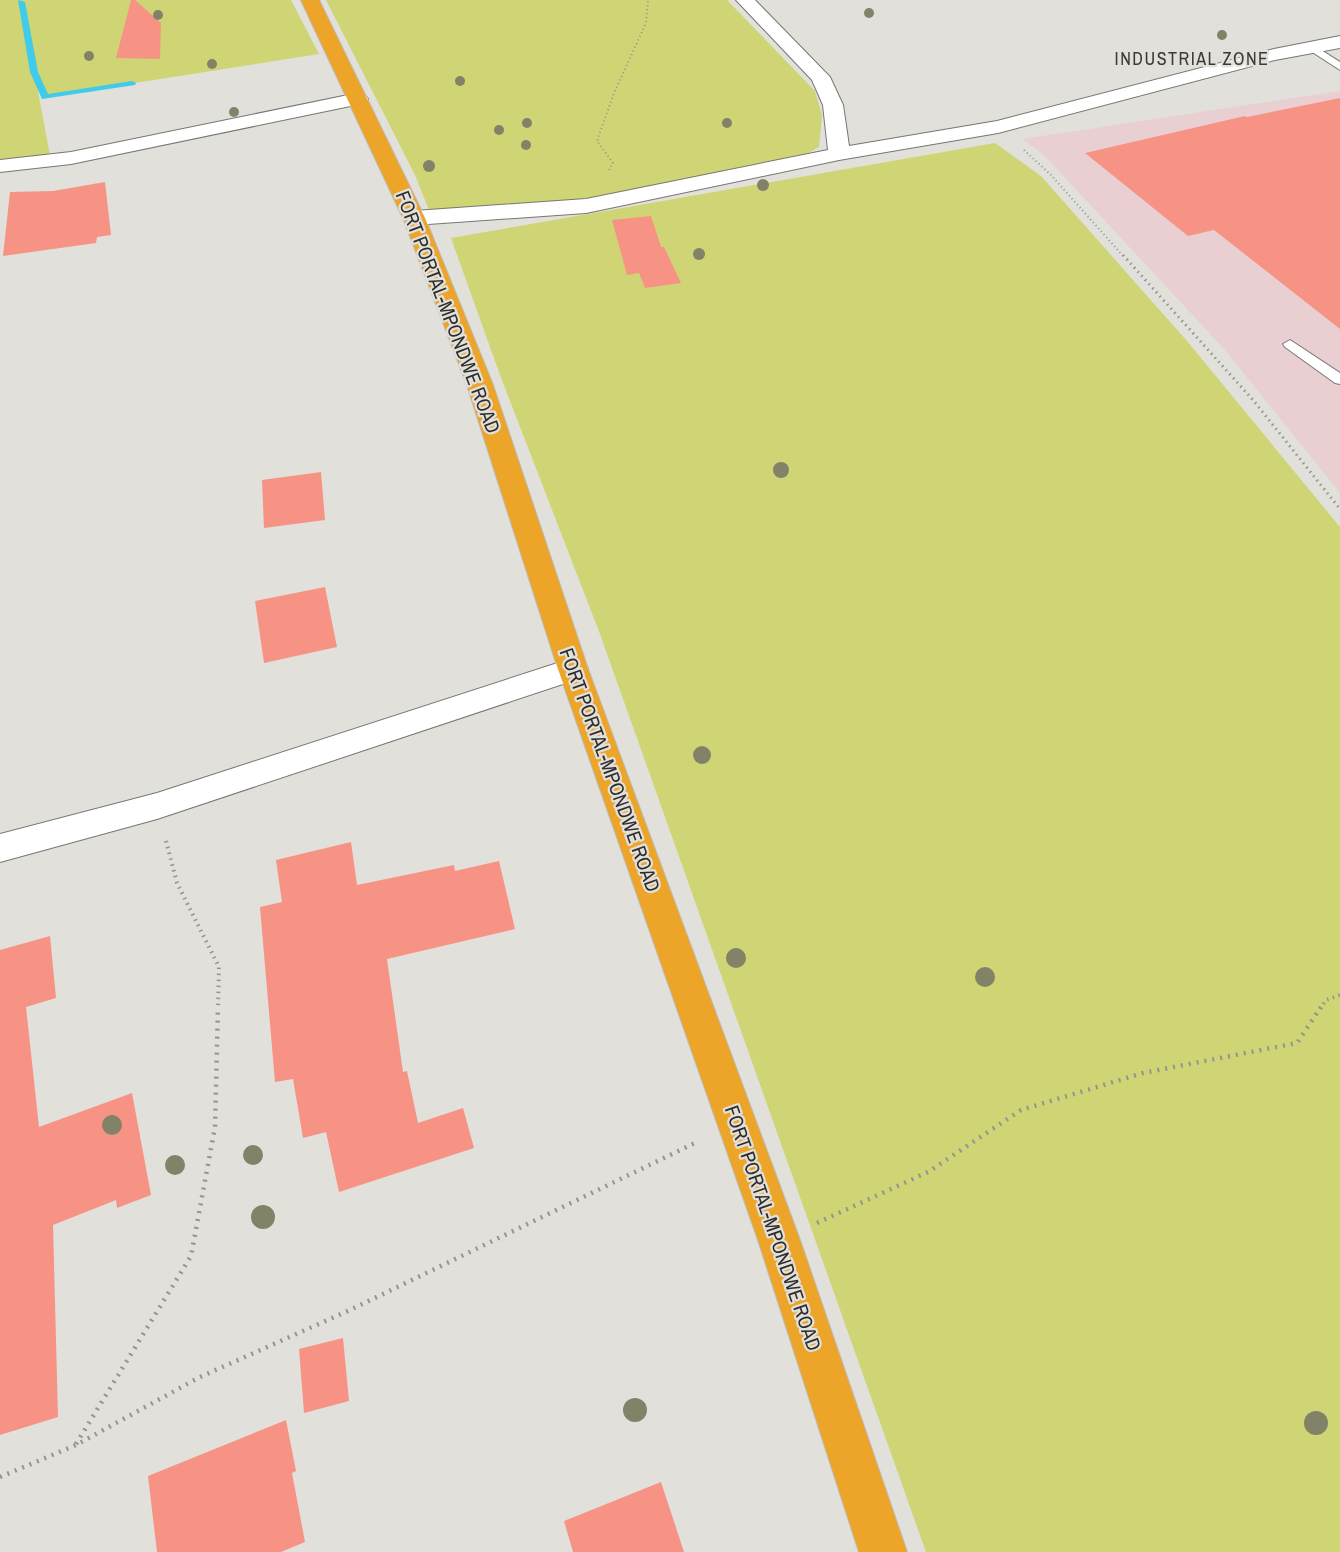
<svg xmlns="http://www.w3.org/2000/svg" width="1340" height="1552" font-family="'Archivo Narrow',sans-serif">
<rect width="100%" height="100%" fill="#e1e0db"/>
<polygon fill="#e9cfd1" points="1340,91 1340,493 1224,349 1044,155 1022,139"/>
<g fill="#cfd574">
<polygon points="0,0 291,0 319,54 45,97 35,75 51,161 0,169"/>
<polygon points="326,0 727,0 815,91 822,115 819,147 799,158 767,165 497,214 454,217 429,210 415,175"/>
<polygon points="995,143 1041,176 1187,341 1340,527 1340,1552 926,1552 600,634 500,375 451,238"/>
</g>
<g fill="none" stroke-linecap="round" stroke-linejoin="round">
<polygon fill="#41cbeb" fill-rule="evenodd" points="18,0 25,2 38,72 48,94 132,81 136,83 135,85 42,99 30,72"/>
</g>
<g fill="#f79385">
<polygon points="131,0 135,0 161,23 160,59 116,58"/>
<polygon points="1340,98 1340,329 1214,230 1188,236 1085,153 1245,116 1247,117"/>
<polygon points="105,182 111,235 97,237 96,243 3,256 10,192 53,191"/>
<polygon points="651,216 661,247 664,247 681,283 645,288 639,273 627,275 612,220"/>
<polygon points="321,472 325,520 264,528 262,480"/>
<polygon points="325,587 337,647 264,663 255,601"/>
<polygon points="351,842 357,885 454,865 455,871 499,861 515,929 387,959 403,1072 407,1071 418,1123 463,1108 474,1148 339,1192 326,1132 303,1138 293,1079 275,1082 260,907 282,902 276,860"/>
<polygon points="50,936 56,998 26,1007 39,1127 132,1093 151,1195 117,1208 116,1200 53,1225 58,1417 0,1435 0,950"/>
<polygon points="343,1338 349,1401 304,1413 299,1349"/>
<polygon points="286,1420 296,1471 292,1473 305,1542 281,1552 157,1552 148,1476"/>
<polygon points="661,1482 684,1552 573,1552 564,1521"/>
</g>
<g fill="none" stroke-linecap="round" stroke-linejoin="round">
<defs>
<g id="lane">
<polygon points="1310,43 1340,62 1340,70 1306,48 1306,44"/>
<polygon points="1290,340 1340,373 1340,384 1335,383 1285,347 1283,344"/>
</g>
<g id="street">
<polygon points="736,0 755,0 830,77 843,105 849,146 997,121 1274,49 1340,36 1340,48 1275,60 998,133 839,160 586,213 414,225 406,223 403,218 406,213 414,211 586,199 828,150 823,105 812,80"/>
<polygon points="358,93 365,95 368,99 365,103 71,164 0,172 0,160 71,152"/>
<polygon points="573,658 584,661 588,669 584,677 157,819 0,862 0,834 157,793"/>
</g>
<polygon id="highway" points="301,0 319,0 425,218 493,385 588,669 800,1240 907,1552 859,1552 758,1240 558,669 467,385 403,218"/>
</defs>
<use href="#lane" stroke="#787672" stroke-width="2"/>
<use href="#street" stroke="#787672" stroke-width="2"/>
<use href="#highway" stroke="#bcbcbb" stroke-width="2"/>
<g stroke="#959491" stroke-width="2" stroke-dasharray="1 3" stroke-linecap="butt">
<polyline points="1024,150 1051,175 1124,257"/>
<polyline points="609,170 613,163 597,141 614,93 646,23 648,0"/>
</g>
<polyline stroke="#959491" stroke-width="3" stroke-dasharray="1.5 4" stroke-linecap="butt" points="1123,255 1253,400 1340,509"/>
<g stroke="#959491" stroke-width="4" stroke-dasharray="1.5 4.5" stroke-linecap="butt">
<polyline points="166,841 177,883 219,967 218,1009"/>
<polyline points="1320,1009 1326,1000 1340,995"/>
</g>
<g stroke="#959491" stroke-width="4.5" stroke-dasharray="2 6" stroke-linecap="butt">
<polyline points="817,1223 928,1172 1021,1110 1143,1073 1297,1043 1321,1007"/>
<polyline points="76,1444 191,1256 215,1127 218,1007"/>
<polyline points="0,1477 76,1445 200,1377 350,1310 699,1141"/>
</g>
<use href="#lane" fill="#fff" fill-rule="evenodd"/>
<use href="#street" fill="#fff" fill-rule="evenodd"/>
<use href="#highway" fill="#eda529" fill-rule="evenodd"/>
</g>
<g fill="#828269">
<circle cx="869" cy="13" r="5"/>
<circle cx="158" cy="15" r="5"/>
<circle cx="1222" cy="35" r="5"/>
<circle cx="89" cy="56" r="5"/>
<circle cx="212" cy="64" r="5"/>
<circle cx="460" cy="81" r="5"/>
<circle cx="234" cy="112" r="5"/>
<circle cx="527" cy="123" r="5"/>
<circle cx="727" cy="123" r="5"/>
<circle cx="499" cy="130" r="5"/>
<circle cx="526" cy="145" r="5"/>
<circle cx="429" cy="166" r="6"/>
<circle cx="763" cy="185" r="6"/>
<circle cx="699" cy="254" r="6"/>
<circle cx="781" cy="470" r="8"/>
<circle cx="702" cy="755" r="9"/>
<circle cx="736" cy="958" r="10"/>
<circle cx="985" cy="977" r="10"/>
<circle cx="112" cy="1125" r="10"/>
<circle cx="253" cy="1155" r="10"/>
<circle cx="175" cy="1165" r="10"/>
<circle cx="263" cy="1217" r="12"/>
<circle cx="635" cy="1410" r="12"/>
<circle cx="1316" cy="1423" r="12"/>
</g>
<g text-anchor="middle" stroke-width="4.5" stroke-linejoin="round" paint-order="stroke">
<g font-size="18" letter-spacing="1.5" fill="#3b3a36" stroke="#e1e0db">
<text x="1192" y="65">INDUSTRIAL ZONE</text>
</g>
<g font-size="20" fill="#2e2d2c" stroke="#e1e0db">
<text transform="translate(448 312) rotate(69)" y="7">FORT PORTAL-MPONDWE ROAD</text>
<text transform="translate(610 770) rotate(70)" y="7">FORT PORTAL-MPONDWE ROAD</text>
<text transform="translate(773 1228) rotate(71)" y="7">FORT PORTAL-MPONDWE ROAD</text>
</g>
</g>
</svg>
